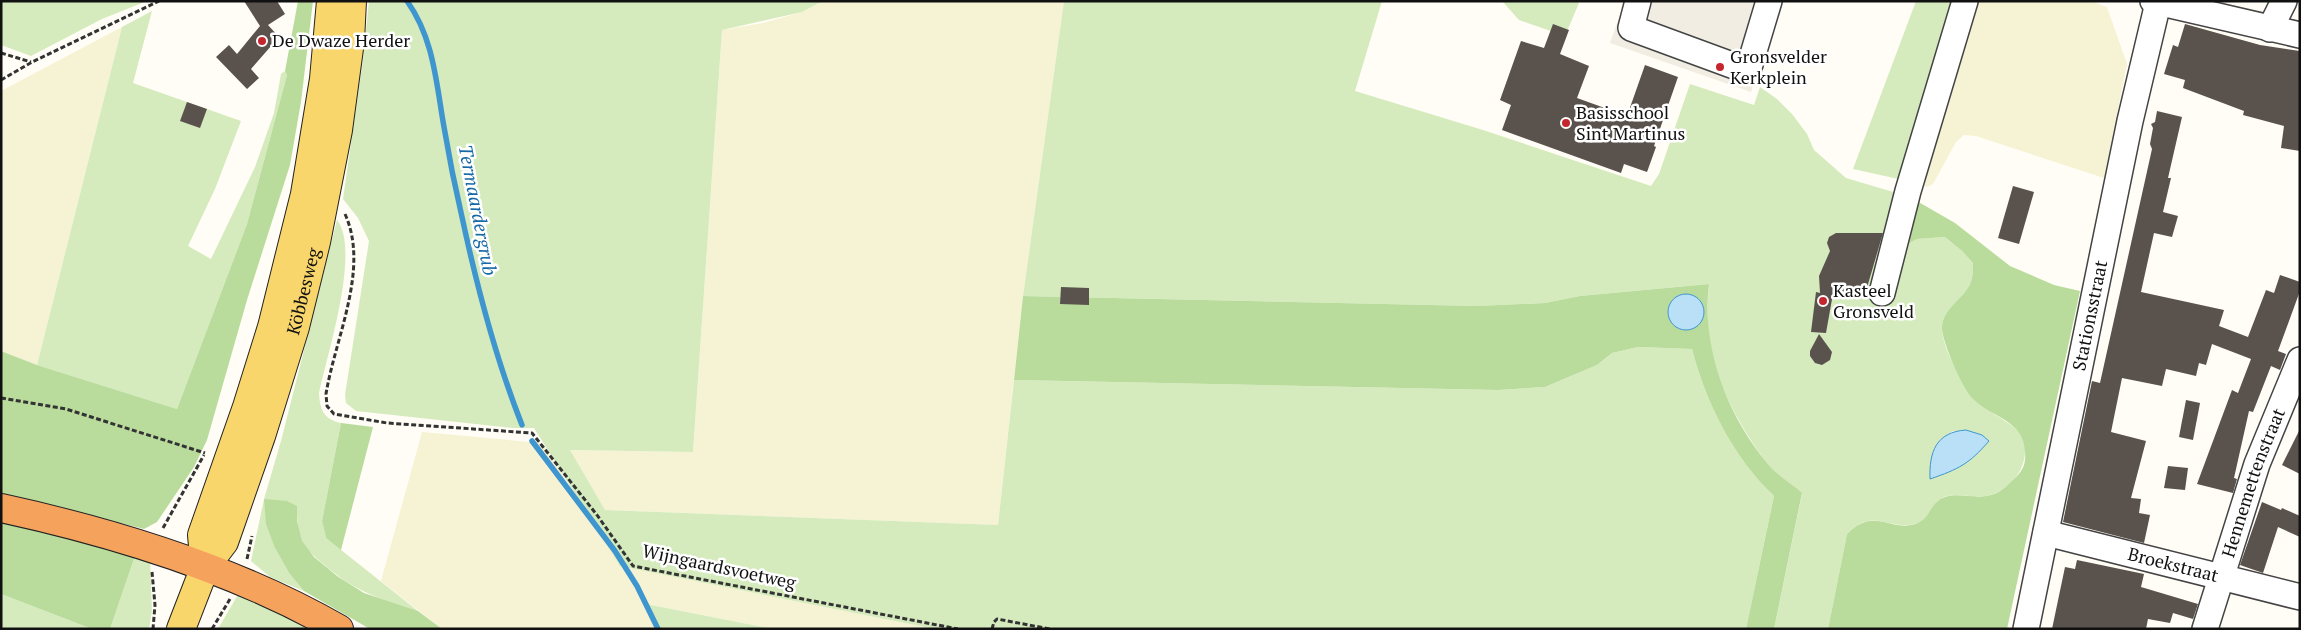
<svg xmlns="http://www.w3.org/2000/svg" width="2301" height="630" font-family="'PT Serif',serif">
<rect width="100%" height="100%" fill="#fffdf5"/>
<g fill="#f6f3d4">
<polygon points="823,1 1064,1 1023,296 998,525 605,510 569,450 693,452 722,30 763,23 802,12"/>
<polygon points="1975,1 2090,1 2107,7 2127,64 2104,178 1976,136 1964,135 1956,142 1933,184 1927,187 1919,185"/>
<polygon points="122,27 37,365 1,351 1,91"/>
<polygon points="422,432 542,443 621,566 935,629 773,629 646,604 661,629 442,629 381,581"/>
</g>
<g fill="#d5ebbd" fill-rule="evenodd">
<polygon points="1,1 147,1 102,19 31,56 1,45"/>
<path d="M369 1H823L802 12 722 30 693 452 570 450 605 510 998 525 1014 380 1498 390 1545 387 1597 365 1612 353 1638 347 1692 349C1706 403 1733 457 1774 496L1746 629H935L620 566 534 428H513L356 411 346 403 345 395 369 241 358 218 343 199 363 59Z"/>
<path d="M1064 1H1382L1355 91 1483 130 1651 186 1659 174 1690 84 1754 105 1760 87 1777 99 1792 114 1807 134 1814 150 1846 178 1900 194 1902 247 1917 239 1945 237 1962 251 1973 263C1973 268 1973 273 1972 278 1968 298 1941 307 1942 329 1944 357 1968 391 1988 409 2000 420 2014 423 2023 438 2025 441 2025 445 2025 449 2026 471 2008 492 1986 496 1971 499 1950 489 1938 501 1931 508 1929 519 1918 523 1891 533 1874 505 1847 534L1828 629H1774L1802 494C1791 483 1778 476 1768 464 1746 437 1720 390 1712 356 1707 332 1707 307 1709 284L1580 296 1545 303 1477 306 1023 296ZM1953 431 1982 435 1989 441 1932 453 1941 439Z"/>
<polygon points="1502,1 1577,1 1579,3 1565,36 1519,20"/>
<polygon points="1916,1 1957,1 1903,180 1853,169"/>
<polygon points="152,11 133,83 241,121 215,189 188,246 211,259 255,167 274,113 281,74 285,71 287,75 247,224 177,409 37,365 122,27"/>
<path d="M337 220C361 250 327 355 319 393 320 409 323 419 341 423L322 521 326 538 418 611C378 598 355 592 322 563 315 557 306 549 301 540 297 530 297 517 297 506L275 548 289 573 304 591 270 577 251 561 264 499 281 441Z"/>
<polygon points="136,553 150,558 152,611 149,629 110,629"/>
<polygon points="240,591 325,629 218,629"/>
<polygon points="1,594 92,629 1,629"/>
<polygon points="646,604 773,629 661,629"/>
</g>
<g fill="#b9dc9c" fill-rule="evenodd">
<polygon points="298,1 313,1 301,102 290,165 247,300 207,440 194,467 157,522 144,529 1,493 1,351 37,365 177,409 247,224 287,75 285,71"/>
<path d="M1915 200 1955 223 2010 266 2054 285 2080 291 2007 629H1828L1847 534C1875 505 1892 534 1918 523 1929 518 1930 507 1938 501 1951 490 1972 499 1986 496 2000 494 2007 486 2017 476 2024 469 2026 461 2025 452 2024 420 1992 418 1972 398 1962 387 1943 344 1942 329 1941 307 1968 298 1972 278 1973 273 1973 268 1973 263L1962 251 1945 237 1917 239 1902 247Z"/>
<path d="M1709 284C1701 347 1727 415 1768 464 1778 476 1791 483 1802 493L1774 629H1746L1774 496C1733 457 1706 403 1692 349L1638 347 1612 353 1597 365 1545 387 1498 390 1014 380 1023 296 1477 306 1545 303 1580 296ZM1697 298 1703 307 1676 327 1669 317Z"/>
<polygon points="341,423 373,427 341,550 326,538 322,521"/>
<polygon points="264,499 287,501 297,506 297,521 302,541 314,557 337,576 364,593 418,611 442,629 370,629 304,591 289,573 275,548 266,524"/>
<polygon points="1,519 136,553 110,629 92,629 1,594"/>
</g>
<polygon fill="#f1ede2" points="1625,1 1756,1 1777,10 1751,92 1610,43"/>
<g fill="#b9e0f7" stroke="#3f96cf">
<circle cx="1686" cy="312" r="18"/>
<path d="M1966 430 1982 435 1989 441C1969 464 1959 469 1930 479 1929 452 1936 432 1966 430Z"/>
</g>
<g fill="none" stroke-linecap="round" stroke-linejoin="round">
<g stroke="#3f96cf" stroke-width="5.5">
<path d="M407 1C434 39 436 82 444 127 449 157 455 187 462 217 477 287 495 357 522 425"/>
<polyline points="532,441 615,551 637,586 658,629"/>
</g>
</g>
<g fill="#5a524d">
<polygon points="244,1 277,1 285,14 268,25 279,37 251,69 259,78 247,89 216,57 229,45 237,54 260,26"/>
<polygon points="1553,24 1569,30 1560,54 1589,66 1577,98 1627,116 1645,65 1678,77 1654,146 1656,147 1647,172 1624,164 1621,173 1502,130 1511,105 1500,100 1521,41 1544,48"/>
<polygon points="2185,24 2260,45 2300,51 2300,151 2281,148 2284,126 2243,115 2244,111 2183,88 2185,80 2164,74 2173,45 2178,47"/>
<polygon points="187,102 207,109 200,128 180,121"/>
<polygon points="2157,111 2182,117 2168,178 2171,178 2163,212 2178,216 2172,237 2154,233 2141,292 2224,310 2219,326 2248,337 2266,290 2274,293 2280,275 2300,282 2300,291 2278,351 2286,354 2280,370 2271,366 2253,412 2249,411 2234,478 2237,479 2233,493 2197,484 2232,390 2238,393 2251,359 2212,344 2206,365 2199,363 2196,376 2166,369 2162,386 2122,378 2111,432 2146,441 2131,498 2141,499 2139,513 2150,515 2144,543 2063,522 2092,381 2100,383 2152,149 2150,144 2153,128 2151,124 2155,122"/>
<polygon points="2013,186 2034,192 2019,244 1998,238"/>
<polygon points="1836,233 1883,233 1866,291 1851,286 1849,293 1834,288 1826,333 1811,332 1816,292 1820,293 1819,276 1830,251 1827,243 1829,237"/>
<polygon points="1061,287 1089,288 1089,305 1060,304"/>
<polygon points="1819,334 1832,352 1830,360 1822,365 1815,363 1810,356 1810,351"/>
<polygon points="2186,400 2200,403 2193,440 2179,437"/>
<polygon points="2300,429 2300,474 2282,465"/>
<polygon points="2168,466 2188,468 2185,490 2164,488"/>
<polygon points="2262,502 2281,510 2282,508 2300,516 2300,537 2278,527 2263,573 2240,565"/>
<polygon points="2077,560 2144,574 2141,587 2198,604 2193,619 2173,613 2170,623 2148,619 2146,629 2052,629 2065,567 2075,569"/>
</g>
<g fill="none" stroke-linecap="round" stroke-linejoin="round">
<defs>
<g id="minor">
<polyline points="1638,1 1631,28 1748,71 1769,1"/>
<polyline points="2153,1 2300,35"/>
<polyline points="2270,29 2284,1"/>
<polyline points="1882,293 1908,191 1965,1"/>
<path id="s1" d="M2046 533 2300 597"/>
<path id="s2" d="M2026 629 2130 121 2158 3"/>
<path id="s3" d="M2205 629 2257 464 2300 360"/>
</g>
<g id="major">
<polyline points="205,567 202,535 247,407 272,327 305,194 324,79 331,1"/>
<path id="s4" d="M181 629 205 567 224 542 261 436 295 327 316 242 338 130 350 41 352 1"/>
</g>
<path id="highway" d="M1 508C116 533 238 571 339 629"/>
</defs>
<use href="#minor" stroke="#444" stroke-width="28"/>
<use href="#major" stroke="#222" stroke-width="30"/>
<use href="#highway" stroke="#222" stroke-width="30"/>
<g stroke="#333" stroke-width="3" stroke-dasharray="5 2.5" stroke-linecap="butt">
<polyline points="1,53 31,62"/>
<polyline points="1,80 32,62 159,1"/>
<path d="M345 214C370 269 335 338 326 394L327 406 334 414 387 423 532 433 597 515 633 566 958 629"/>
<polyline points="1,398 66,409 205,453"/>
<polyline points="163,528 204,455"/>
<polyline points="247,559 252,536"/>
<polyline points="152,572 155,605 153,629"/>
<polyline points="212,629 230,599"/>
<polyline points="992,629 994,622 997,619 1050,629"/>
</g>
<use href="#minor" stroke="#fff" stroke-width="25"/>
<use href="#major" stroke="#f9d66b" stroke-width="28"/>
<use href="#highway" stroke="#f5a25d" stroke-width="28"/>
</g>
<g fill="#c4262e" stroke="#fff" stroke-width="2">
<circle cx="262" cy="41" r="5"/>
<circle cx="1720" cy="67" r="5"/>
<circle cx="1566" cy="123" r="5"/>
<circle cx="1823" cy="301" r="5"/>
</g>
<g text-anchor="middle" stroke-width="5" stroke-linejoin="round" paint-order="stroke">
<g font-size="18" fill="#111" stroke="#fff" text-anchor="start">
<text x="272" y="47">De Dwaze Herder</text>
<text x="1730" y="63">Gronsvelder<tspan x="1730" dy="21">Kerkplein</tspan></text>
<text x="1576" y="119">Basisschool<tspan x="1576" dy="21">Sint Martinus</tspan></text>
<text x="1833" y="297">Kasteel<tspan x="1833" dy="21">Gronsveld</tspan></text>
</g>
<g font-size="18" fill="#111" stroke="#fff">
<text dy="6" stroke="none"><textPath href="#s4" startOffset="361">Köbbesweg</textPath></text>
<text dy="6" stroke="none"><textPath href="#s2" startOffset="320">Stationsstraat</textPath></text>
<text dy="6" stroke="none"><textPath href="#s3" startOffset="154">Hennemettenstraat</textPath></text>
<text dy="6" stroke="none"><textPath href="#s1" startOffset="131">Broekstraat</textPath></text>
<text transform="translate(719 567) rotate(12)" y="6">Wijngaardsvoetweg</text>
</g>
<g font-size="19" font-style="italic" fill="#1768a6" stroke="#fff">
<text transform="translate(478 210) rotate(79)" y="7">Termaardergrub</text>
</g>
</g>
<rect width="2301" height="630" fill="none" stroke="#111111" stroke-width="5"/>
</svg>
